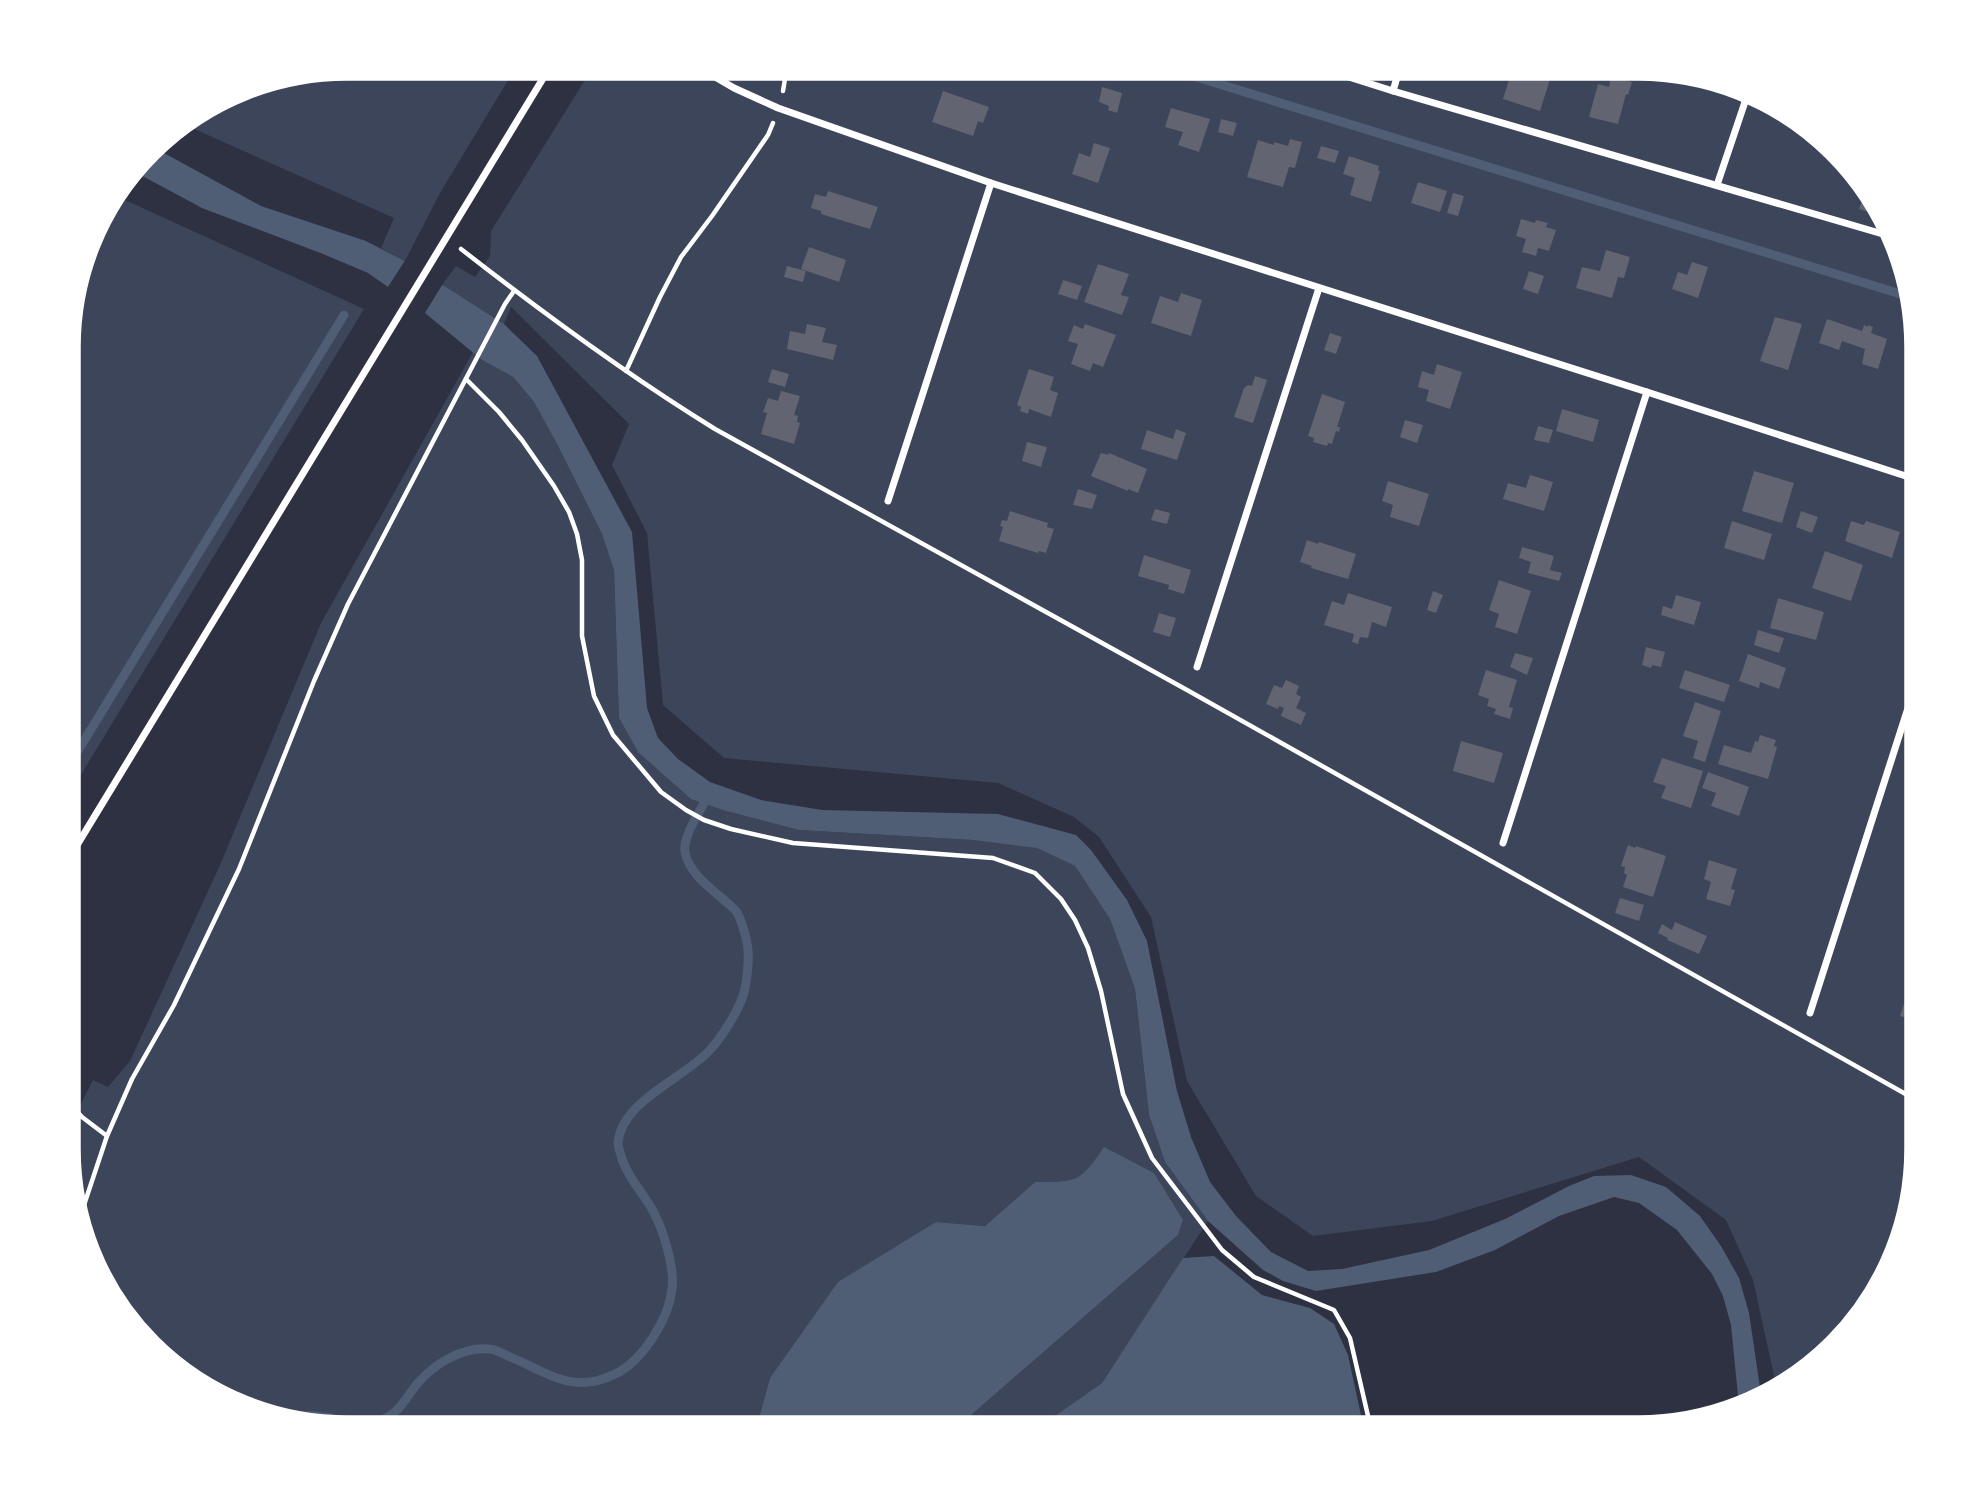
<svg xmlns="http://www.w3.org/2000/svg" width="1985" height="1496" font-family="Cabin,sans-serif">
<rect width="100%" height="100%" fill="#2d3142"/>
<g fill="#3c4559">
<polygon points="346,67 516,67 440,193 405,261 381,248 394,218 183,124 256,81"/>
<polygon points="593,67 1656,67 1745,88 1823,136 1890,223 1918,346 1918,1168 1897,1257 1849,1334 1777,1389 1753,1280 1726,1220 1639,1157 1432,1221 1313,1236 1256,1196 1187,1081 1151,917 1099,837 1074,817 998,783 724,758 663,705 647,533 612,465 629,424 511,307 504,324 442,285 456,266 475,277 490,256 491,231"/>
<polygon points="114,195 364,309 68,796 69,310 104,207"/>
<polygon points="473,352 482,360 513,377 534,402 558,446 602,534 614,570 619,718 638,752 799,830 973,840 1038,848 1075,866 1110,919 1135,989 1149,1115 1165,1162 1208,1221 1102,1383 1036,1429 955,1429 1178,1235 1183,1220 1104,1148 1086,1173 1067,1182 1035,1182 985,1226 936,1222 770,1378 756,1429 329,1429 240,1408 162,1360 96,1274 67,1168 67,1126 69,1127 93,1080 108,1087 130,1061 220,865 321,623"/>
</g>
<g fill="#4f5d75">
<polygon points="153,147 261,206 366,241 405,261 504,324 537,356 632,532 647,708 658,738 678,759 710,782 761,800 822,810 998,814 1076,835 1091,850 1127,900 1147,941 1177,1091 1191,1137 1210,1182 1236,1216 1271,1252 1308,1271 1342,1269 1429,1250 1505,1219 1569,1186 1594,1176 1631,1175 1666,1187 1700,1216 1721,1246 1739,1278 1749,1313 1762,1401 1739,1406 1731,1325 1723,1296 1712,1274 1677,1230 1639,1203 1614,1197 1559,1216 1495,1250 1436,1272 1316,1291 1283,1281 1263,1270 1208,1221 1165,1162 1149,1115 1135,989 1110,919 1075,866 1037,848 973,840 799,830 723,810 691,799 638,752 619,718 614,570 602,534 558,446 534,402 513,377 482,360 425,313 368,273 323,254 202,208 133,171"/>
<path d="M1104 1147 1154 1173 1183 1220 1178 1235 955 1429H756L770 1378 838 1282 936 1222 985 1226 1035 1182C1078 1182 1080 1182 1104 1147Z"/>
<polygon points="1214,1256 1262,1295 1310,1308 1334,1324 1348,1355 1364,1429 1036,1429 1102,1383 1183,1258"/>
</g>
<polygon fill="#2d3142" points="406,259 444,282 423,316 386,290"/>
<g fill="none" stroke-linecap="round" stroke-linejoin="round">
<g stroke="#4f5d75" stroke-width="9">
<polyline points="1164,67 1907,296"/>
<polyline points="68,767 344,315"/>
<path d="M292 1420C315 1406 355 1431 380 1421 402 1411 403 1401 417 1384 434 1364 463 1346 490 1349 498 1350 507 1356 515 1359 553 1376 577 1395 619 1372 644 1358 669 1318 672 1289 675 1269 664 1232 654 1213 644 1193 630 1182 622 1159 621 1154 618 1148 618 1143 621 1102 682 1079 708 1052 721 1039 742 1006 745 988 747 977 749 963 748 951 748 943 741 917 736 911 719 893 690 878 685 852 682 837 702 808 709 794"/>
</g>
</g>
<g fill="#626471">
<polygon points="905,67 934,67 931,74 924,71 921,79 903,73"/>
<polygon points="1513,67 1558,67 1555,77 1551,76 1540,111 1503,99"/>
<polygon points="1656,67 1674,71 1670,83 1624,68"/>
<polygon points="1611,76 1632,82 1628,95 1626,94 1618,124 1589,117 1598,84 1609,87"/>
<polygon points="1102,87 1122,93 1117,113 1108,110 1109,106 1099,102"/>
<polygon points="943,91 989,107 983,123 978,121 973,136 932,122"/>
<polygon points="1171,108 1210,119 1199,152 1178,145 1183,132 1165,127"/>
<polygon points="1221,119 1237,123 1233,136 1218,132"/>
<polygon points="1290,139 1302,142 1295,168 1289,167 1283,187 1247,177 1258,140 1274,145 1274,142 1288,146"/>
<polygon points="1094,143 1110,148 1098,183 1072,174 1079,153 1090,157"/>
<polygon points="1321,146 1339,151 1335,163 1317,158"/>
<polygon points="1349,156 1379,166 1378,171 1380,171 1371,202 1350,195 1355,178 1343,174"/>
<polygon points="1418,182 1447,191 1440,212 1411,203"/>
<polygon points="1859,182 1880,210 1878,215 1859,209 1865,193 1856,191"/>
<polygon points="828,191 878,207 870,229 821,214 821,211 811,208 815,194 826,197"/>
<polygon points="1453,193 1464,196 1458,216 1447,213"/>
<polygon points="1521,219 1535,223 1536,220 1548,223 1546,227 1556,230 1549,251 1538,248 1536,256 1522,252 1526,239 1516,236"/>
<polygon points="809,247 846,260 839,282 801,269"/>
<polygon points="1606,250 1630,257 1624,278 1618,277 1612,298 1576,288 1582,267 1600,271"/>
<polygon points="1692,262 1708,267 1698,298 1672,289 1678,272 1687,275"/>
<polygon points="1098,264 1129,274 1121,295 1129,297 1122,315 1084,302"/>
<polygon points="787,266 806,271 803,282 784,277"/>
<polygon points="1529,271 1544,276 1538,294 1523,289"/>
<polygon points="1063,280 1082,286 1077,300 1058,294"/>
<polygon points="1181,293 1202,300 1191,336 1151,323 1160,296 1178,302"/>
<polygon points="1775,317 1802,324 1788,370 1760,361"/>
<polygon points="1827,319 1862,331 1864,325 1868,327 1868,325 1873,327 1871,333 1887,339 1878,369 1862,364 1865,349 1842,341 1839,350 1819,343"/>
<polygon points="807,324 826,328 822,342 837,345 833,360 787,349 790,331 805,334"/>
<polygon points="1085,324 1116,335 1103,367 1093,363 1090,371 1071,364 1078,344 1068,341 1074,325 1083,329"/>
<polygon points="1330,333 1342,337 1336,354 1324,350"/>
<polygon points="1437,364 1462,372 1450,409 1426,401 1429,390 1418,387 1422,371 1434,375"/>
<polygon points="772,369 789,374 785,387 768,382"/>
<polygon points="1029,369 1054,377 1050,390 1058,393 1051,417 1029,409 1028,414 1020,411 1021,407 1017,405"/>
<polygon points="1255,376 1267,380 1253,423 1234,417 1244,388 1248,385 1252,386"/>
<polygon points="781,391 800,396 794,415 798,416 797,422 800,423 794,444 761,434 767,413 763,412 768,398 778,401"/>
<polygon points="1322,394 1345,402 1337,427 1340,427 1339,432 1336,431 1332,444 1328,443 1327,446 1313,442 1314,438 1308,436"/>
<polygon points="1562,409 1599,420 1593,442 1556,431"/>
<polygon points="1405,420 1423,425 1417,443 1400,437"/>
<polygon points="1538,426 1553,430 1549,443 1534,440"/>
<polygon points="1176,429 1186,433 1177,460 1141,449 1147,430 1173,439"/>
<polygon points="1027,442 1047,447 1041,467 1022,461"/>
<polygon points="1101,453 1108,455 1109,453 1147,469 1138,493 1128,489 1128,491 1091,476"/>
<polygon points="1754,471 1794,483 1782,523 1742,511"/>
<polygon points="1530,475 1553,482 1544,511 1503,499 1508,483 1526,488"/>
<polygon points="1388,481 1429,494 1419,526 1390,517 1393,505 1382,501"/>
<polygon points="1078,489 1097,495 1092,509 1073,505"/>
<polygon points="1155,509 1170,513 1167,524 1151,520"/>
<polygon points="1010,511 1048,523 1047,527 1054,529 1046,553 1039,551 1038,553 999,541 1003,527 1000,526 1002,520 1007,521"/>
<polygon points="1801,511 1818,517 1812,533 1796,527"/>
<polygon points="1732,521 1772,534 1764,560 1724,548"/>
<polygon points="1851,521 1864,525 1866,521 1900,532 1892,558 1845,541"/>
<polygon points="1307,540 1318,544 1319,542 1356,554 1348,579 1311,568 1312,566 1300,562"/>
<polygon points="1522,547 1554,556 1550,570 1562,573 1559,581 1528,573 1531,562 1519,558"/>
<polygon points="1825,551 1863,565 1851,601 1812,588"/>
<polygon points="1144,555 1191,570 1184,594 1168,589 1169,585 1138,576"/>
<polygon points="1499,580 1531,591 1517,634 1495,627 1499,614 1489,610"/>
<polygon points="1433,591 1443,595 1436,613 1427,610"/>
<polygon points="1348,593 1392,607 1386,627 1372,622 1368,638 1360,637 1358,644 1352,642 1354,634 1324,625 1332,601 1344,605"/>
<polygon points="1676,595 1701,602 1694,625 1661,615 1663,606 1672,609"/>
<polygon points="1778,598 1824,612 1816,640 1770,628"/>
<polygon points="1159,613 1176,618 1170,637 1153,632"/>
<polygon points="1758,630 1784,638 1779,653 1754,645"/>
<polygon points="1646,647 1665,652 1661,667 1652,665 1651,668 1642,665"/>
<polygon points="1515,653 1533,658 1527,675 1510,667"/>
<polygon points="1748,654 1786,668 1779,689 1760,682 1759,688 1739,681"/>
<polygon points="1486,670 1517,680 1509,707 1513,708 1510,719 1494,714 1496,709 1487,706 1489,699 1478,695"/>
<polygon points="1685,670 1730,685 1724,702 1679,688"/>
<polygon points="1286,680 1299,686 1296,694 1301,697 1296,708 1306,713 1301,725 1281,716 1284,708 1279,706 1278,709 1266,704 1274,685 1282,688"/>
<polygon points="1695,702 1721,711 1705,762 1693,758 1698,741 1683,736"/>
<polygon points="1760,735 1776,740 1774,746 1777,747 1768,779 1718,764 1724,745 1751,753 1755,741 1758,742"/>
<polygon points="1461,741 1503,753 1494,783 1453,771"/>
<polygon points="1662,758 1703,771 1691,808 1661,798 1666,786 1653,782"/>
<polygon points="1708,772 1749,787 1739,816 1711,806 1716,793 1702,788"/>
<polygon points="1628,845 1635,848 1636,846 1666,856 1653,897 1623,887 1627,875 1624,873 1625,867 1621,866"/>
<polygon points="1709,860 1737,869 1731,889 1735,890 1730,906 1706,899 1711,882 1704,879"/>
<polygon points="1620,898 1644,905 1639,921 1615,913"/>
<polygon points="1675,922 1707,936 1699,954 1667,940 1668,938 1658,933 1662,924 1672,930"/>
<polygon points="1918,979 1918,1016 1916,1015 1915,1020 1900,1016 1908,992 1913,994"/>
</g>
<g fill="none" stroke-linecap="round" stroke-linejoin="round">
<g stroke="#fff" stroke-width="4.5">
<polyline points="783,91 787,67"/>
<path d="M461 249C543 313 627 375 715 429L1187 690 1918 1101"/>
<polyline points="626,371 660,297 681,257 712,216 768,135 773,123"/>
<polyline points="466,379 499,412 522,440 554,486 569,512 577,534 582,560 582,636 594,696 613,735 661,792 686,810 704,820 731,829 793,843 993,858 1035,873 1061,899 1075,920 1088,948 1101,991 1123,1094 1152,1158 1222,1250 1254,1277 1334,1310 1350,1338 1371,1429"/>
<polyline points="70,1104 82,1117 107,1136"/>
<polyline points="80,1217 107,1136 132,1079 174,1005 239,869 314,681 348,604 505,304 514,291"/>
</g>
<g stroke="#fff" stroke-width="7">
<polyline points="698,67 734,88 778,108 991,183"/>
<polyline points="1317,67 1393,91 1893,237"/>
<polyline points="1393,91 1400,67"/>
<polyline points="1717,185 1749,90"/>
<polyline points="888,501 991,183 1647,392 1918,480"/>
<polyline points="1197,667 1319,288"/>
<polyline points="1503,843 1647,392"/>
<polyline points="68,860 550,67"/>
<polyline points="1810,1013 1918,677"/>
</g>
</g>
<path d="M0 0H1985V1496H0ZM347 79H1638A268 268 0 0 1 1906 347V1149A268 268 0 0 1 1638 1417H347A268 268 0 0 1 79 1149V347A268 268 0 0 1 347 79Z" fill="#fff" fill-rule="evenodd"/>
<path fill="none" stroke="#fff" stroke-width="3.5" d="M347 79H1638A268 268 0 0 1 1906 347V1149A268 268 0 0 1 1638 1417H347A268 268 0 0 1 79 1149V347A268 268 0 0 1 347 79Z"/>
</svg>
